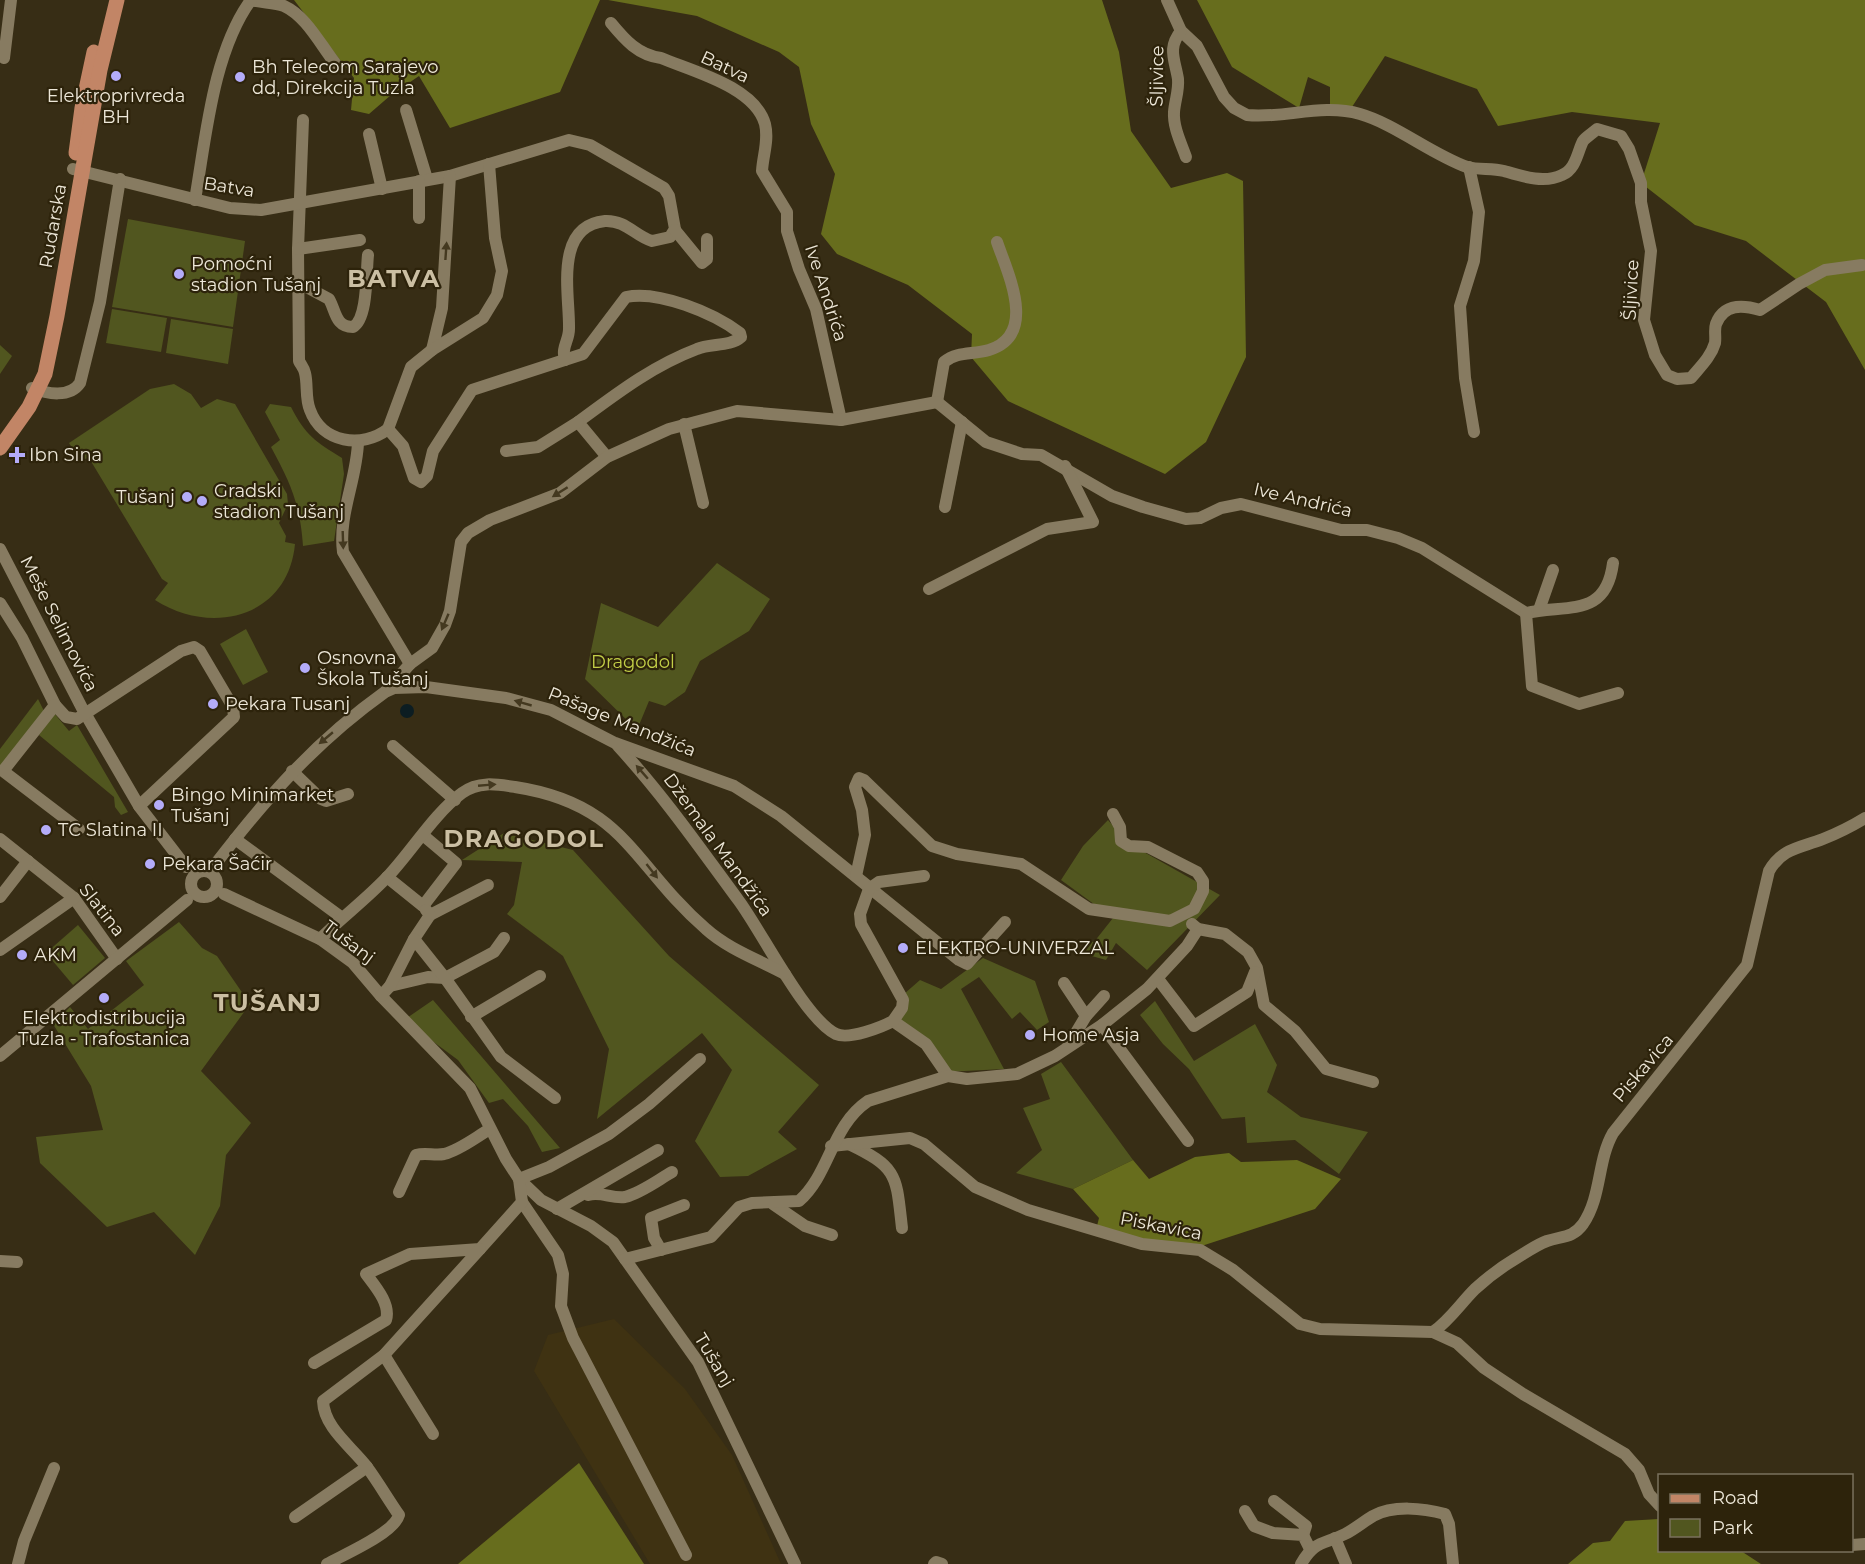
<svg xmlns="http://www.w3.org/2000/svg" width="1865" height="1564" font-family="Montserrat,sans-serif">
<rect width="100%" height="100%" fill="#372d15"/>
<polygon fill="#3f3212" points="614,1319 685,1389 732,1455 781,1564 650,1564 534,1371 548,1335"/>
<g fill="#51561f">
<polygon points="128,219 245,241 233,327 112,307"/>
<polygon points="112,309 167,318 161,352 106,343"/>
<polygon points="171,319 233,329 228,364 166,353"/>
<polygon points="0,345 12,356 0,374"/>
<path d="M174 384 191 394 201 408 217 399 235 404 287 494 288 504 279 523 286 536 285 542 295 544C288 618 211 636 155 600L168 583 162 579 89 458 80 460 69 443 150 389Z"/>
<path d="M270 404 291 407C305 435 316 442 342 458L344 474 334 541 303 546C300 504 291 484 271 447L280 440 265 412Z"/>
<polygon points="717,563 770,599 749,631 700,661 685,692 665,706 649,701 637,730 585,679 601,603 658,627"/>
<polygon points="246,629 268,672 243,685 220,644"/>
<polygon points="38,699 44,711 0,767 0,749"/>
<polygon points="54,713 69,731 77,725 128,812 121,815 115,807 114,797 39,735"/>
<polygon points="1108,820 1128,843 1220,895 1147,970 1116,943 1106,960 1081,953 1087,947 1086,941 1094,942 1113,918 1061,880 1083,846"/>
<polygon points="504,833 573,850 669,956 819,1085 778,1132 797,1149 748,1176 720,1177 695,1141 732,1070 702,1033 597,1119 609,1049 563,956 507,914 514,905 522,862 462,860"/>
<polygon points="179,922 202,948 217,956 250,1004 201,1071 251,1123 226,1155 220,1206 195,1255 154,1212 107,1227 40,1163 36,1137 103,1130 91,1086 53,1024 70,1007 88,1029 144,985 126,961"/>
<polygon points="78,925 105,958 73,985 46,953"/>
<polygon points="983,958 1035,981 1049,1022 1037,1030 1020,1012 1012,1019 979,977 961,989 1004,1069 945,1072 926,1044 898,1027 904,994 920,980 941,989"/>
<polygon points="433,1000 560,1148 542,1152 528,1126 503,1099 489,1103 458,1060 404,1020"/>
<polygon points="1155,1001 1194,1061 1255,1024 1277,1065 1267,1092 1301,1117 1368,1132 1339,1174 1295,1140 1247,1143 1245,1117 1222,1119 1189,1069 1163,1044 1140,1015"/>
<polygon points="1061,1062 1133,1160 1073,1189 1016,1173 1042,1150 1023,1108 1050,1099 1041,1074"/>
</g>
<g fill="#676d1d">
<polygon points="294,0 600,0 560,92 450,128 419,76 391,95 369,114 351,110 354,78"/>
<polygon points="608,0 1102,0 1119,52 1131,131 1171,188 1227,173 1243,181 1246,357 1206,442 1165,474 1008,401 971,357 972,334 908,285 837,254 821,234 835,174 811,124 799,67 779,52 697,16"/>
<polygon points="1197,0 1865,0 1865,370 1826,302 1746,241 1695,225 1641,183 1660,123 1572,112 1498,126 1477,89 1385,56 1350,110 1330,110 1330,87 1308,77 1299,108 1232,67"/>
<polygon points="1229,1153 1241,1162 1297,1160 1341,1179 1315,1209 1180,1253 1095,1234 1099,1218 1073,1189 1133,1160 1149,1179 1195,1157"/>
<polygon points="579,1463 644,1564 458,1564"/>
<polygon points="1659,1519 1660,1550 1741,1551 1761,1564 1568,1564 1593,1543 1610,1541 1625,1521"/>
</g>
<circle fill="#0c1d22" cx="407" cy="711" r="7"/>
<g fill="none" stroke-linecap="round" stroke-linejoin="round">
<g stroke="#877b61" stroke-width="12">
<path d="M251 0C261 3 275 2 284 6 306 16 320 44 335 63"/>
<path d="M1167 0 1181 31 1197 46 1224 97 1234 108 1247 115C1285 119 1321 103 1360 114 1395 124 1431 154 1467 167 1479 170 1492 168 1504 171 1521 176 1544 184 1562 175 1576 169 1577 153 1583 141 1586 137 1593 133 1597 129L1621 136 1629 149 1641 183V202L1651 251 1644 320 1655 355 1667 375 1677 379 1691 378C1700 367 1711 357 1715 343 1716 336 1714 330 1716 324 1724 303 1743 305 1760 310L1799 284 1825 270 1862 265"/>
<path d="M611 23C625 40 638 55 661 58 692 71 755 87 765 124 769 140 763 155 762 171L787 212V231L799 269 816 309 841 420"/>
<path d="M1181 31C1167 48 1175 60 1178 79 1179 91 1175 100 1174 112 1173 127 1181 143 1186 157"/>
<polyline points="4,58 11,0"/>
<polyline points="406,110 427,179"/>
<path d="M303 120 298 249 299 361C301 365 304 368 305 373 308 385 305 398 310 410 322 443 362 449 388 429L403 446 414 478 421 482 427 476 433 451 472 390 583 354 626 297C658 290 714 313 740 333L741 337C730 347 710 343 697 349 652 366 616 394 578 422L607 457"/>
<polyline points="369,134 382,189"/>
<polyline points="1469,167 1479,212 1474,261 1460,306 1465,378 1474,432"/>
<path d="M73 169 230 208 261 210 450 176 569 140 590 145 664 188 669 196 675 229 670 237 652 241C635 236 626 220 605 221 553 226 570 296 569 329 569 341 561 347 565 360"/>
<path d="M195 200C206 137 213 52 251 0"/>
<polyline points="419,218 419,181"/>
<polyline points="675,230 702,263 707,259 707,239"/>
<polyline points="298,249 360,240"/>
<path d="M299 283 329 299C336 311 335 327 353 327 368 319 366 272 368 255"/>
<polyline points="432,350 442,308 450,176"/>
<path d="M32 388C47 394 70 398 80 383L100 302 120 179"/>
<path d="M937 402 986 442 1022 454 1041 455 1112 496 1143 507 1186 519 1200 518 1221 508 1241 504 1341 530H1367L1398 538 1422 548 1526 613C1568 604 1606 618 1613 563"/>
<path d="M937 402 944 362C958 351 972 355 989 350 1038 335 1008 274 997 242"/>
<polyline points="684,424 703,503"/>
<polyline points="388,429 411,367 432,350 483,318 497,295 502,271 495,238 489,164"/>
<path d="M358 442C357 479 338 515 343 552L410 664"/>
<polyline points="506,451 538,447 578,422"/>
<polyline points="945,507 962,422"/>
<polyline points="0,549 82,708 139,806 186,867"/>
<polyline points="929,589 1047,529 1093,522 1065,466"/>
<polyline points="0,603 22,638 55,705"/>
<polyline points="1539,610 1553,570"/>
<polyline points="1526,613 1532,686 1579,704 1618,693"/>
<polyline points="386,691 410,664 432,648 445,625 450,611 461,542 468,533 490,520 560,493 607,457 669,429 737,411 841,420 937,402"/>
<polyline points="393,746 455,800"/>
<path d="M618 746C663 795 700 848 739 901 762 932 805 1019 836 1034 849 1040 882 1027 893 1021L926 1044 948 1076"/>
<polyline points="292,771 321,799 326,801 348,794"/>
<polyline points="79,829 3,771 55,705 66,717 77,719 181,651 194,647 200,651 233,707 234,717 139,806"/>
<polyline points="0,839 74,898 117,959"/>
<polyline points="235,839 341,917"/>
<path d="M204 871 214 866C266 798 315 742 385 692L394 688 426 687 506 698 551 710 615 743 734 786 781 816 959 960 967 964 1005 922"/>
<circle cx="204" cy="884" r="13"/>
<polyline points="856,876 865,835 862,810 855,787 859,778 864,780 932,846 957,854 1021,864 1089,909 1170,921 1194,909 1203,891 1203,881 1197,872 1148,847 1129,846 1121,841 1120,827 1113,814"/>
<polyline points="387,877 423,906 456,863 424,836"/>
<polyline points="224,894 320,939 353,963 381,996 470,1088 506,1159 519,1179 541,1200 591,1226 613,1242 698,1362 795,1564"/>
<polyline points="0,897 28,861"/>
<polyline points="430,915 488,885"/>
<polyline points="1192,924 1198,929 1225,934 1248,952 1257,968 1264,1005 1295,1031 1326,1069 1373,1082"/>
<path d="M320 939C342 917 368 898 390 874 413 849 435 813 462 793 478 781 496 784 515 787 626 804 632 865 706 929 728 949 759 960 785 974"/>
<polyline points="414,939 430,915 426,910"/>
<polyline points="0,950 74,898"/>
<polyline points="1158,979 1194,1026 1247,992 1255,972"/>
<polyline points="1064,983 1086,1016"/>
<polyline points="390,986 428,977 445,978 494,952 504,938"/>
<polyline points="381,996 390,986 414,939 445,978 501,1057 555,1098"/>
<polyline points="471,1017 540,976"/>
<polyline points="893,1021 902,1008 903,1000 861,924 860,914 869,889 879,882 924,876"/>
<polyline points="1102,1025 1188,1141"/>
<polyline points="1068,1046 1086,1016 1104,996"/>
<polyline points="0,1056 187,900"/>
<path d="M849 1144C899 1168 896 1176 902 1228"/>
<polyline points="831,1146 910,1138 924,1144 975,1187 1028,1210 1142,1244 1200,1250 1233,1270 1300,1324 1320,1329 1433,1332 1457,1343 1484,1368 1523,1394 1625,1454 1639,1470 1649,1494 1660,1506"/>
<path d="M399 1192 416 1155C426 1152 434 1156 444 1154 460 1150 476 1137 490 1129"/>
<path d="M588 1195C601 1191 612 1199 625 1197 641 1193 658 1180 672 1172"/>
<polyline points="522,1202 558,1255 563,1274 561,1306 573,1338 686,1555"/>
<polyline points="773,1204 805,1226 832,1235"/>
<polyline points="557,1209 658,1150"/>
<polyline points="661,1250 654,1238 651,1218 684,1205"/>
<path d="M625 1259 711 1237 739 1207 752 1203 799 1201C830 1174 831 1126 868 1101L948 1076 967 1079 1017 1074 1055 1056 1102 1025 1147 989 1187 946 1198 929"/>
<polyline points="0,1261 17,1262"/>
<path d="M1433 1332C1450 1320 1460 1304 1475 1289 1487 1278 1500 1268 1515 1259 1525 1253 1536 1245 1547 1241 1562 1236 1573 1238 1583 1224 1602 1196 1597 1161 1613 1133L1747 965 1769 871C1782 848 1800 848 1823 839 1838 833 1852 826 1865 818"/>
<polyline points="384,1355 433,1434"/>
<path d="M314 1363 386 1320C391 1304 375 1286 366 1274L410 1254 480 1249 522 1202 519 1179 549 1167 609 1134 649 1104 700 1059"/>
<polyline points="1274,1501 1306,1526 1303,1535"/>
<polyline points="1245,1511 1254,1526 1273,1533 1303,1535 1310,1549"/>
<polyline points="295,1517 367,1467"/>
<polyline points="1335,1538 1346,1564"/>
<polyline points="1852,1545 1865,1544"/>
<polyline points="18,1564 24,1541 54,1468"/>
<path d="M327 1564C345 1554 394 1533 399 1515 388 1499 378 1482 367 1467 352 1447 324 1428 323 1401L384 1355 480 1249"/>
<polyline points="934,1564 936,1562 942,1564"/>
<path d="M1301 1564C1315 1540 1323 1545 1345 1534 1355 1529 1363 1522 1373 1516 1393 1505 1423 1508 1445 1514L1449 1524 1453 1564"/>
</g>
<g stroke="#c28566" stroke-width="15">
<polyline points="76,153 82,108 94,52"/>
<polyline points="0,448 29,407 45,374 57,316 100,70 117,0"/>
</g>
</g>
<defs><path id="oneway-solid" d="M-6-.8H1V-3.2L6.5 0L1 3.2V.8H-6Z" transform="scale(1.5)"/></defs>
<g fill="#443920">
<use href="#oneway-solid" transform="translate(446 251) rotate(-86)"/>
<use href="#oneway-solid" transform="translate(560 492) rotate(148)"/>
<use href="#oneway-solid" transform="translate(343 540) rotate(88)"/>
<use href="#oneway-solid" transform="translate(445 622) rotate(113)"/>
<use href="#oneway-solid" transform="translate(523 703) rotate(-164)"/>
<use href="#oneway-solid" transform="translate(326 738) rotate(140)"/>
<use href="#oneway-solid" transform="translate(642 772) rotate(-131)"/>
<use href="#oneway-solid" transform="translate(487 785) rotate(-5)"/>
<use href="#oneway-solid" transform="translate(652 871) rotate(52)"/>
</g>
<g fill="#b4acf9" stroke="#2d230b" stroke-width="2">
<circle cx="116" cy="76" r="6"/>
<circle cx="240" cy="77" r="6"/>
<circle cx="179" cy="274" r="6"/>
<path d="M14 446h6v6h6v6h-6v6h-6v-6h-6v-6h6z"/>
<circle cx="187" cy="497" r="6"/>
<circle cx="202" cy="501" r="6"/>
<circle cx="305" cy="668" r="6"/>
<circle cx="213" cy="704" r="6"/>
<circle cx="159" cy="805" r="6"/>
<circle cx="46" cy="830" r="6"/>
<circle cx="150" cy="864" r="6"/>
<circle cx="903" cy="948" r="6"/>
<circle cx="22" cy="955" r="6"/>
<circle cx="104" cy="998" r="6"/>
<circle cx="1030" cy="1035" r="6"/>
</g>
<g text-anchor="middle" stroke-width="4.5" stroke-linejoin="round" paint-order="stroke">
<g font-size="18" fill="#ede7d8" stroke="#2d230b" text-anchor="start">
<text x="252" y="73">Bh Telecom Sarajevo<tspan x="252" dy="21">dd, Direkcija Tuzla</tspan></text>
<text x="116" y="102" text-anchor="middle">Elektroprivreda<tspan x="116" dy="21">BH</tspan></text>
<text x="191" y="270">Pomoćni<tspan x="191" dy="21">stadion Tušanj</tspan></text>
<text x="29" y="461">Ibn Sina</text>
<text x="214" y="497">Gradski<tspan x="214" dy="21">stadion Tušanj</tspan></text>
<text x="175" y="503" text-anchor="end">Tušanj</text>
<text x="317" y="664">Osnovna<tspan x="317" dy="21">Škola Tušanj</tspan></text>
<text x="225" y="710">Pekara Tusanj</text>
<text x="171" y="801">Bingo Minimarket<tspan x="171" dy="21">Tušanj</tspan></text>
<text x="58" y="836">TC Slatina II</text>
<text x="162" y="870">Pekara Šaćir</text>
<text x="915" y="954">ELEKTRO-UNIVERZAL</text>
<text x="34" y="961">AKM</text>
<text x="104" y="1024" text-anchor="middle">Elektrodistribucija<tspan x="104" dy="21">Tuzla - Trafostanica</tspan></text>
<text x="1042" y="1041">Home Asja</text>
</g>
<g font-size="18" fill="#ede7d8" stroke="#2d230b">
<text transform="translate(725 67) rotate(25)" y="6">Batva</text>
<text transform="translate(1157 76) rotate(-89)" y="6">Šljivice</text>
<text transform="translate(229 187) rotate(9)" y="6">Batva</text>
<text transform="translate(53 226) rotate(-80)" y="6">Rudarska</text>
<text transform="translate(1631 290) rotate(-87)" y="6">Šljivice</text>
<text transform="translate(826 293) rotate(72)" y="6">Ive Andrića</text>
<text transform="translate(1303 500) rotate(13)" y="6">Ive Andrića</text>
<text transform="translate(59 624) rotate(63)" y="6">Meše Selimovića</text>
<text transform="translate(622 722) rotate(22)" y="6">Pašage Mandžića</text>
<text transform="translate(718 845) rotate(54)" y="6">Džemala Mandžića</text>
<text transform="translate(102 910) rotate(52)" y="6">Slatina</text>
<text transform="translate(349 942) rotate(37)" y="6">Tušanj</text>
<text transform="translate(1643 1068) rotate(-50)" y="6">Piskavica</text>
<text transform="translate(1161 1226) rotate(11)" y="6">Piskavica</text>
<text transform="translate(714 1360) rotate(59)" y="6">Tušanj</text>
</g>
<g font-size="18" fill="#c3cf47" stroke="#2d230b">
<text x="633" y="668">Dragodol</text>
</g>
<g font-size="24" font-weight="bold" letter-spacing="1.5" fill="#cbbfa3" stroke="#2d230b">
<text x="394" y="287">BATVA</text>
<text x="524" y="847">DRAGODOL</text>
<text x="268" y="1011">TUŠANJ</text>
</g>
</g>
<rect x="1658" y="1474" width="195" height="78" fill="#2d230b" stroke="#7a715d" stroke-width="1.5"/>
<rect x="1670" y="1494" width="30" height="9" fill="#c28566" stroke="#7a715d" stroke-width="1.5"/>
<text x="1712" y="1504" font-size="18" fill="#ede7d8">Road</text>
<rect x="1670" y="1519" width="30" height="18" fill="#51561f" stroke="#7a715d" stroke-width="1.5"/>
<text x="1712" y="1534" font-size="18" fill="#ede7d8">Park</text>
</svg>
